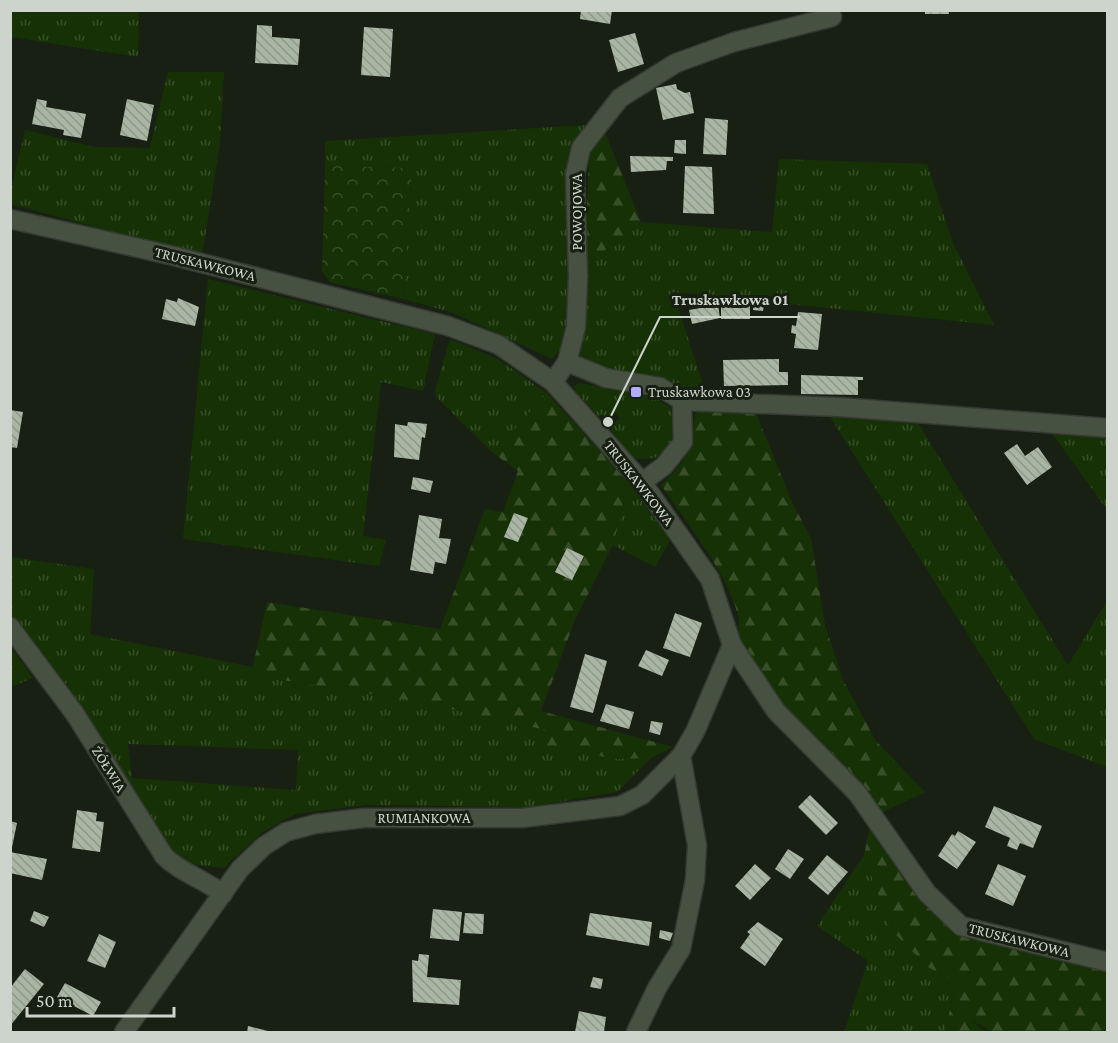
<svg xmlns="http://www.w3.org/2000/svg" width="1118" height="1043" font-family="'Crimson Pro',serif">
<defs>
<pattern id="grass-tufts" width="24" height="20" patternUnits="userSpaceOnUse" patternTransform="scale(1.5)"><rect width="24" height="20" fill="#173106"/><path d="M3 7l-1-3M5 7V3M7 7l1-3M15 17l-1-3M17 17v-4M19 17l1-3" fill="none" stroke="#384e29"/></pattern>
<pattern id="forest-firs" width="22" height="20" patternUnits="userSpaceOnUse" patternTransform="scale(1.5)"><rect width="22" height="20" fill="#173106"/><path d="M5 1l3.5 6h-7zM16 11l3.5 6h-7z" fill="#384e29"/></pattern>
<pattern id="park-crowns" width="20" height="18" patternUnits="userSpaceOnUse" patternTransform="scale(1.5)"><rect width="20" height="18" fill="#173106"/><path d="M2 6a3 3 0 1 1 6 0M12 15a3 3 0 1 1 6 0" fill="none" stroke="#384e29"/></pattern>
<pattern id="building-back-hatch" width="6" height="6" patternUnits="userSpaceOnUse" patternTransform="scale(1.5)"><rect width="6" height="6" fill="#aab6a4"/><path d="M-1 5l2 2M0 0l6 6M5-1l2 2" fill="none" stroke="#8f988a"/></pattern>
</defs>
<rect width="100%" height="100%" fill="#172013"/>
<g fill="url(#grass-tufts)" fill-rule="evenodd">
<polygon points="10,11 139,11 138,57 11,37"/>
<polygon points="168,72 224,72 220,144 202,256 11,204 11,190 25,130 95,147 150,148"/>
<polygon points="586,125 568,175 571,287 566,342 552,359 451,312 403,299 412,168 325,166 325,141"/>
<polygon points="779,159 927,164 953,243 994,325 673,292 705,391 688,392 668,380 610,370 580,361 585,266 641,222 772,232"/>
<polygon points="208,279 435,334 423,391 381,382 363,536 386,540 379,566 183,539"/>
<polygon points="450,339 498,359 547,393 493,453 436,397 435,390"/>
<path d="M580 383 653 396 671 408 675 437C667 457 654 461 634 458L609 428 620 418 614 412 606 418 602 414 599 417 576 392 574 386Z"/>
<polygon points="829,415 916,420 1068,665 1107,601 1107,767 1034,739"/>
<polygon points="1049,429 1107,433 1107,510"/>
<polygon points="629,483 670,540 655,567 613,545"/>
<path d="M11 557 94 569 90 634 253 667 251 675 414 701 547 730 544 745 651 758 617 792 529 807 366 805 295 814 261 833 224 868 178 863 11 615ZM128 744 298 750 296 790 132 778Z"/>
<polygon points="10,646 33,678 11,687 10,687"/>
<polygon points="864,855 891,930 928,967 956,982 945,1032 844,1032 868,961 817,926"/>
</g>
<g fill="url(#forest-firs)">
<polygon points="605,132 641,222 585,266 589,152"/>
<polygon points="547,393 629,483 613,545 575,620 541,711 673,747 651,758 616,759 543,745 546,730 414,701 251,675 267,602 440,629 485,509 503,512 518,471 493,453"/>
<path d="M696 407 756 413 792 502 811 538 825 625 843 680 876 741 925 792 883 812C835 762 773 708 740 647 735 637 741 625 738 615 727 572 686 523 661 485 691 458 691 446 696 407Z"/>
<polygon points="870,825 960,930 1107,972 1107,1032 992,1032 970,1019 986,1032 945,1032 956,982 928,967 891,930 864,855"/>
</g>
<polygon fill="url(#park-crowns)" points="325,166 412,168 403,299 330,282 322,271"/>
<g fill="url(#building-back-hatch)">
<polygon points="581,10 612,10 610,24 580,19"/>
<rect x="925" y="10" width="24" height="4"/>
<polygon points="257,25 272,26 272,37 300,39 298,65 255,63"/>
<polygon points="364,27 393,29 390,77 361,75"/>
<polygon points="635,33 644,64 618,72 609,40"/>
<polygon points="676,84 677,89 685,93 690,92 694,113 663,120 656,88"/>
<polygon points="37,99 47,101 46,107 86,114 81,138 63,135 64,130 32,124"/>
<polygon points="127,99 154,105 147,141 120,135"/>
<polygon points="705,118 728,120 726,155 703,154"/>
<polygon points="675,140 686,140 686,154 674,153"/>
<polygon points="630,156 673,157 673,161 667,161 666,170 631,172"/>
<polygon points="685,166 712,167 714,214 683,213"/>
<polygon points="695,297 695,305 678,307 677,299"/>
<polygon points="178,298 199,307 195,326 162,319 166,299 177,302"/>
<rect x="721" y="302" width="29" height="17"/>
<polygon points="754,303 764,305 763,311 753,310"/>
<polygon points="718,305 720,318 692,324 689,310"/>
<polygon points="798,312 822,314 818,350 794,348 796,334 791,333 792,325 796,326"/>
<polygon points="779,359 779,372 788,372 788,385 724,386 723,360"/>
<polygon points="801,375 863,377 863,380 858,380 858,395 801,394"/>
<polygon points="10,410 23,412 17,448 10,447"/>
<polygon points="408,422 427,424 425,438 422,437 419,460 394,457 395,424 407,426"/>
<polygon points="1017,444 1025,456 1038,447 1052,467 1027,485 1004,453"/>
<polygon points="413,477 433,481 430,493 411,489"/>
<polygon points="514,513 528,518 518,542 504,537"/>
<polygon points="419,515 442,519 439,538 451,539 446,564 435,562 433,574 410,570"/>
<polygon points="567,548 584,556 572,580 555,572"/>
<polygon points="675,613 702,623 690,657 663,648"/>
<polygon points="646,650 669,660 662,676 638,666"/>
<polygon points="585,654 607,661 593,713 570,707"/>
<polygon points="606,704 634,712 629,729 600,721"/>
<polygon points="651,721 663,723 660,735 649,732"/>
<polygon points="810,795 838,823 826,835 798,807"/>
<polygon points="994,806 1042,826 1033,848 1020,843 1017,850 1007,846 1010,838 985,827"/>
<polygon points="77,810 97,813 96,821 104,822 100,852 72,848"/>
<polygon points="10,821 17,823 12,847 10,847"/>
<polygon points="958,831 976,842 957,869 938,856 952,834 955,836"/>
<polygon points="788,849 804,859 790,879 775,869"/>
<polygon points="10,852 47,859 42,880 10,873"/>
<polygon points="827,855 848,872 828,895 808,878"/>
<polygon points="755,864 771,878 750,900 735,886"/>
<polygon points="998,864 1026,876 1013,906 985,894"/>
<polygon points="433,909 462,912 459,941 430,938"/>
<polygon points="34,911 49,917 44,927 30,921"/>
<polygon points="465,913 484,914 483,934 463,933"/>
<polygon points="590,913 652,922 649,946 586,935"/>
<polygon points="758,922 783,939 765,966 740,948 750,934 747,932"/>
<polygon points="660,930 673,933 670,941 659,938"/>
<polygon points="99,934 116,942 105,968 87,961"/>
<polygon points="419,954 429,955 427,977 461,980 459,1005 413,1002 412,960 418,961"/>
<polygon points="25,969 44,984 10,1026 10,988"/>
<polygon points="593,977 603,979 601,989 590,987"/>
<polygon points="65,983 101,1002 93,1016 57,997"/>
<polygon points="579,1011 606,1017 604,1032 575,1032"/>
<polygon points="248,1026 272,1032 247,1032"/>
</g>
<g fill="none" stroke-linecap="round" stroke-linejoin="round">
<defs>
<g id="minor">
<polyline points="10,219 174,256 448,326 499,345 553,382 642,482 710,579 732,645 776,711 857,793 927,893 961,926 1108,962"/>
<polyline points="567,362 606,378 660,387 682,401 683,442 664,466 642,482"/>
<polyline points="553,382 567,362 576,327 578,277 575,175 581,148 620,98 676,63 734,42 832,17"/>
<polyline points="682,401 839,407 1108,428"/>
<path d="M10 627 75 714 164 856C181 873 204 879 223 894"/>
<polyline points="124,1032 240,869 264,846 286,832 315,824 364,818 522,818 620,806 642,795 681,756 695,732 732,645"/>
<polyline points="636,1032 657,988 681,949 695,880 697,845 681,756"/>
</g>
</defs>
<use href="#minor" stroke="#343a32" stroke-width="21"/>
<use href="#minor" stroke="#475142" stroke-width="18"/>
</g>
<rect fill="#b1adfa" stroke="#172013" stroke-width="2" x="630" y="386" width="12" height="12" rx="3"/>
<g text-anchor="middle" stroke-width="6" stroke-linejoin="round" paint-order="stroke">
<g font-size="15" fill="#cdd4cb" stroke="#172013">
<text transform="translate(577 212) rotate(-90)" y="5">POWOJOWA</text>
<text transform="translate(205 264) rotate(14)" y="5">TRUSKAWKOWA</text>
<text transform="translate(639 483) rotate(52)" y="5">TRUSKAWKOWA</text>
<text transform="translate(109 769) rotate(58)" y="5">ŻÓŁWIA</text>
<text x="424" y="823">RUMIANKOWA</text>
<text transform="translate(1019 940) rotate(14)" y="5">TRUSKAWKOWA</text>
</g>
<g font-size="15" fill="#cdd4cb" stroke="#172013" text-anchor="start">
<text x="648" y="397">Truskawkowa 03</text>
</g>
</g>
<path fill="none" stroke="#cdd4cb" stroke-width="2" d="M608 422L660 317H800"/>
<circle fill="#cdd4cb" stroke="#172013" stroke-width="2" cx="608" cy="422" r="6"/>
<g font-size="16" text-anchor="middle" font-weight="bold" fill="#cdd4cb" stroke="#172013" stroke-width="6" stroke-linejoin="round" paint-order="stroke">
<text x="730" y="305">Truskawkowa 01</text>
</g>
<rect width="1118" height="1043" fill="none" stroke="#cdd4cb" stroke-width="24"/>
<path d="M27 1007v9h147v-9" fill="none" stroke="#cdd4cb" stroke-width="3"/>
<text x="36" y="1007" font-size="18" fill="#cdd4cb" stroke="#172013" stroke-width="4.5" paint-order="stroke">50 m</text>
</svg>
